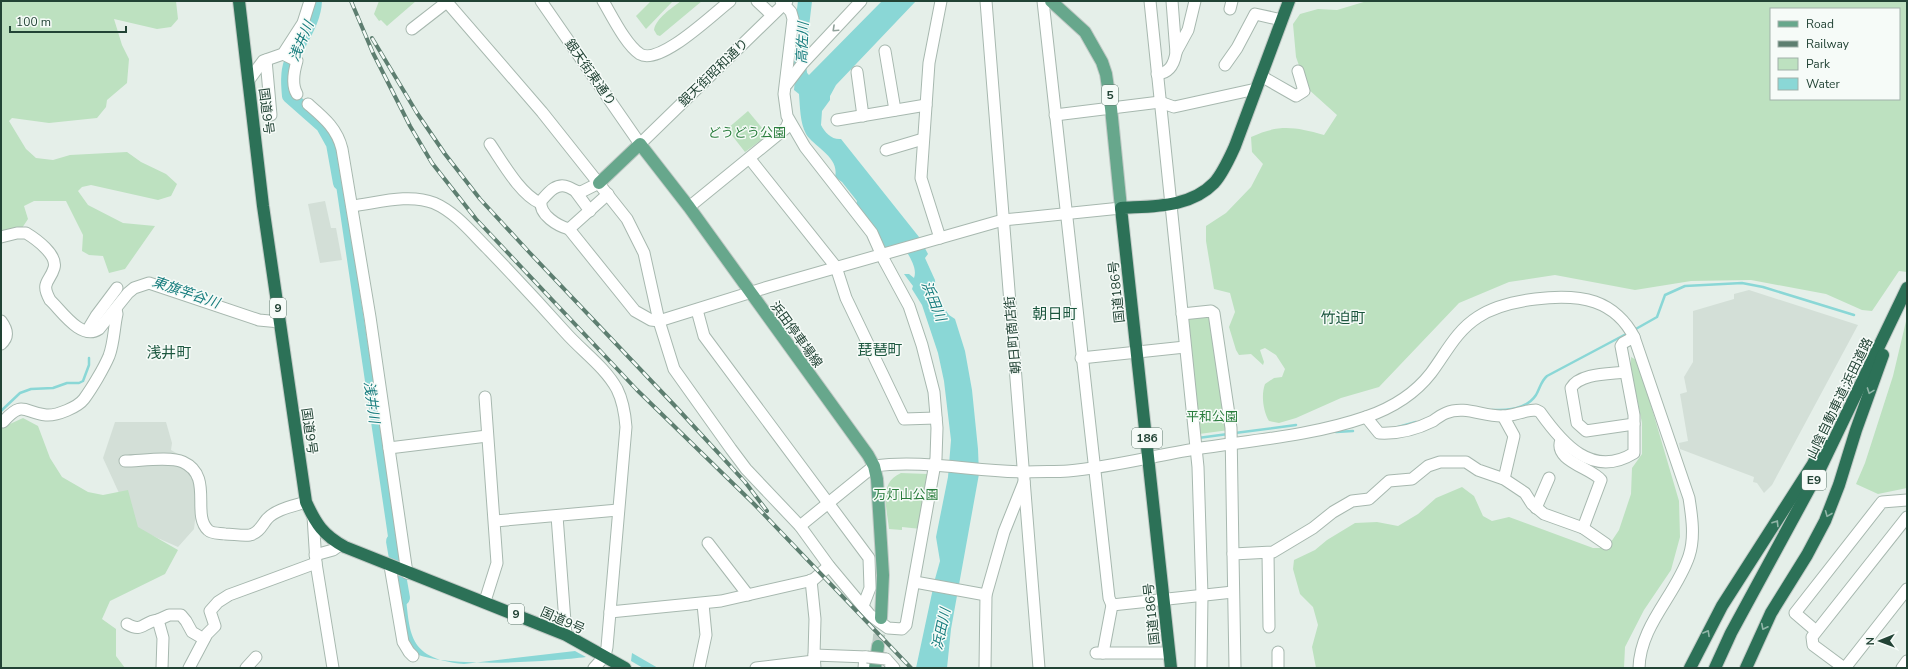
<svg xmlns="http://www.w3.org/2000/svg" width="1908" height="669" font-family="'Nunito Sans','Noto Sans JP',sans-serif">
<rect width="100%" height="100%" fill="#e5efe9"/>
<g fill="#d3dfd7">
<polygon points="325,201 331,228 336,228 342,260 320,263 308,204"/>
<polygon points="1749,290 1858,325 1772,485 1764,493 1757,483 1753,482 1754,477 1680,449 1679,443 1688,441 1680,394 1687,392 1684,377 1693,362 1693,311 1734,299 1734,294"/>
<polygon points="115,422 166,422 172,443 171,450 183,457 195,478 197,503 194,529 178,547 135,528 103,458"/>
</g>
<g fill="#bde1c0" fill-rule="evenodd">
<polygon points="1,1 176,1 178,19 171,27 157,29 114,19 122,45 129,59 127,83 107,100 106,107 97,118 49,123 12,118 9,121 26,149 36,158 53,160 70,155 127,152 141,162 166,174 177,184 171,196 158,200 91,185 82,187 78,191 88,205 123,223 155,226 125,269 109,273 103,256 89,255 82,251 83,235 66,201 34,201 24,206 28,219 22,228 1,233"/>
<polygon points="379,1 416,1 387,26 381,20 379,21 374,14"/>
<polygon points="651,1 673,1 646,29 636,16"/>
<path d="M681 1H702L660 36 657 35 654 30C656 18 672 8 681 1Z"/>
<path d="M1367 1H1907V272L1899 271 1872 311 1862 310 1826 294 1751 280 1691 281 1635 290 1555 275 1509 282 1459 303 1379 387 1341 398 1296 418 1279 423 1269 421C1263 411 1261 395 1265 384L1274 378 1282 377 1285 369 1276 355 1265 348 1260 350 1264 362 1263 365 1251 354 1239 355 1236 350 1229 327 1235 312 1230 293 1214 289 1206 241V226L1226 213 1251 187 1263 164 1252 152 1251 137C1279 124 1295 127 1324 135L1337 115 1307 88 1296 57 1293 24 1300 14 1318 9 1337 10ZM1771 9H1899V99H1771Z"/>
<polygon points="748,111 768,135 745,152 727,129"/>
<polygon points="1209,313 1229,430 1199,434 1186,319"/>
<polygon points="1907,317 1907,488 1878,494 1856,484 1865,463 1893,376"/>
<polygon points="1631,357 1638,361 1679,501 1680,537 1671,570 1644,610 1625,647 1624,668 1316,668 1312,647 1318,625 1313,607 1300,594 1293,569 1294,560 1315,550 1327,540 1355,523 1377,522 1398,526 1418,514 1436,498 1462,487 1474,496 1483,516 1492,521 1509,517 1593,548 1607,548 1619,530 1631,494 1632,468 1642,454 1642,423 1631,369"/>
<polygon points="23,418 38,426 50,458 62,477 88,492 103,495 128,490 138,527 178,550 165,574 110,601 102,619 116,629 116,656 125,668 1,668 1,428"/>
<path d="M901 473 928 474 921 529 902 527V530L889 529C887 508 878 483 901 473Z"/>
</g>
<g fill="#8ad7d6">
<path d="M882 1H916L836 85 830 96V100L822 111 821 125C825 133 832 140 841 139L919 237 928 254 925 258 935 280 936 297 949 315 955 319 965 351 972 390 978 449 979 474 951 629 947 668H916L935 579 940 561 936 537 948 477 951 440 944 381 938 353 922 305 912 289 913 286 904 274H909L914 278C917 270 912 261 908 254L885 248 874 229 856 205 857 201 842 182 835 177C840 157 814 147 806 134 800 123 800 106 799 94L794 90 795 78 801 67 809 75Z"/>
<polygon points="342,164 360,293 401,561 391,557 333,165"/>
<path d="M394 576 404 581C411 631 403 658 464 664L575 651 586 657C547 662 437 669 410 651Z"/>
<polygon points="632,653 658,668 643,668 631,661"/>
</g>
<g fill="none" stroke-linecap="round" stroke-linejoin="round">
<g stroke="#8ad7d6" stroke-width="2.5">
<polyline points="1634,330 1657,317 1665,295 1685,286 1742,283 1763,287 1854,315"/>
<path d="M1492 410C1507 410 1526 410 1536 395 1540 388 1541 381 1547 376L1628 333"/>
<polyline points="1,411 20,393 31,389 53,388 67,383 79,383 83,381 89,365 89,358"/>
<polyline points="1398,427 1416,422"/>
<polyline points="1336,432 1353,431"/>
<polyline points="1235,433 1296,425"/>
<polyline points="1198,438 1228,434"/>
</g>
<g stroke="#8ad7d6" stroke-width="14">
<path d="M315 1C314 24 298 41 291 62 287 73 288 85 289 96L323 126 333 144 340 183"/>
<polyline points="801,79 798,60 805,1"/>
<polyline points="393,541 403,598"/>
</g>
<polyline stroke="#becdc5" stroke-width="12" stroke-dasharray="12 6" stroke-linecap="butt" points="878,646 881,618"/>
<defs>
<g id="minor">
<polyline points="446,1 542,112 627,219 644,253 659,321 674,369 731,449 746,469 800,526 829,566 870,615 888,628 902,629 906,625 936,458 937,428 934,392 922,345 909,306 884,260 872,233 805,147 787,116 784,94 793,19 791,12 781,1"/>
<polyline points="541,1 640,144 787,1"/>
<path d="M603 1C612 16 626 45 640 54 660 66 714 13 730 1"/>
<polyline points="757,1 772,15"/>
<polyline points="986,1 1039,668"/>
<polyline points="1043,1 1109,598 1112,605 1233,592"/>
<polyline points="1150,1 1198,467 1202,595 1201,668"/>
<polyline points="1230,9 1232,1"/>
<polyline points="412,29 448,1"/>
<polyline points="885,51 895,110"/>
<polyline points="1176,52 1188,30 1195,1"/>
<path d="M283 54 297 61C294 71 291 84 297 94"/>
<polyline points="266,60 271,115"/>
<polyline points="1225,65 1237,48 1255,14 1282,20"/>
<polyline points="857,72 863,116"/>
<path d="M1157 74C1170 73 1174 64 1176 53L1172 1"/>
<polyline points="1261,76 1296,96 1304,91 1298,71"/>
<polyline points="249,80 263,61 283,54 303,23 310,1"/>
<polyline points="787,84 803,63 861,1"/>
<path d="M308 104C323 117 337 128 342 149L370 317 407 573"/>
<polyline points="1055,115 1160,102 1174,107 1256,89"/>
<polyline points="837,120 926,105"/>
<path d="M490 144C503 163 520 194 540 203"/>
<polyline points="886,150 923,139"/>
<polyline points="750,159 836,267 846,298 904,419 936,418"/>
<path d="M599 183 581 192C576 192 573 189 568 187 556 182 548 193 541 201 539 215 558 226 569 229L608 194"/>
<polyline points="576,192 590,211"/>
<path d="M352 206C377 203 409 193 434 203 455 212 471 232 487 248 514 276 540 304 566 333 582 351 605 367 617 389 623 401 625 414 626 427L607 647 605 656 594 668"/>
<polyline points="689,207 786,128 789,121"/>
<polyline points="569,229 635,311 651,320 659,321 768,287 1003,220 1121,208"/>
<path d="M1 237 17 233H26C36 239 58 255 54 268 50 282 40 282 50 300 61 310 81 341 99 329L128 293 134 288 149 283 259 320 280 322"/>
<polyline points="940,238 921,178 929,63 941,1"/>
<polyline points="697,310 704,336 869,558 870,588 863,606"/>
<polyline points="1182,314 1211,311 1214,313 1231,428 1233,554"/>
<path d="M1 321C7 329 9 337 1 344"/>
<polyline points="87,331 96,316 117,288"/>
<polyline points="1081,358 1185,347"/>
<path d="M1625 372C1610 374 1580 373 1571 388L1577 423 1586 431 1634 424"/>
<polyline points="485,397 497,563 485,601"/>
<polyline points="1503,416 1514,436 1504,479"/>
<path d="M1366 417 1379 433C1397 434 1417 429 1433 421 1437 418 1441 415 1446 413 1465 405 1484 417 1503 416 1514 416 1524 410 1536 410L1540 412C1562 443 1592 479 1634 453V415L1621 346 1623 343 1634 337"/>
<path d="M3 422C23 399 24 413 46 415 57 416 78 407 84 399 92 388 104 368 109 356 114 343 114 327 117 314L116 309"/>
<path d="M1561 440C1553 461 1592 468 1601 480L1583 528"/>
<polyline points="389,448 487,436"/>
<path d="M125 461C140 461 170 456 183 462 214 476 191 514 208 530 212 534 220 533 225 534 233 534 242 536 250 535 259 533 262 525 267 519 276 509 294 506 306 502"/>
<polyline points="1536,508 1549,478"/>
<polyline points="313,516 316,563 333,668"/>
<polyline points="557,516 566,635"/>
<polyline points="495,521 618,510"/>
<path d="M800 526 874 466C924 459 976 472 1027 472 1041 471 1055 472 1068 471 1111 467 1153 456 1195 449 1253 440 1311 436 1366 417 1392 408 1414 395 1431 373 1446 353 1456 331 1478 317 1505 299 1565 292 1595 302 1612 308 1626 321 1634 337L1689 498C1692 517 1695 538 1689 556 1676 595 1640 625 1639 668"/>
<polyline points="708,543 748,595"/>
<polyline points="1268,553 1269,627"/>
<polyline points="315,555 333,550 340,545"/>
<polyline points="390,566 403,642 409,652 413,656"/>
<polyline points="811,580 815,619 814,655"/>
<polyline points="915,582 986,595"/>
<polyline points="610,612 721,601 813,580 829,566"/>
<path d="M127 624C143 633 142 622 158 620"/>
<polyline points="1816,631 1795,613 1882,502 1907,500"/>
<polyline points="1278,652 1278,668"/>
<polyline points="1096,653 1169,653"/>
<polyline points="1103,653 1112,605"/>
<polyline points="886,659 894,668"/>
<polyline points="162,668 163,638 158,620 169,615 181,615 186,621 192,632 204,639"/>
<polyline points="189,668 207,634 215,626 210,611 218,602 229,595 316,563"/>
<polyline points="246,668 256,657"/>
<polyline points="699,668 706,635 703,604"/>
<polyline points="756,668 814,661"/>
<polyline points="815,668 814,655 867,657"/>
<polyline points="864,668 865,657"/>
<polyline points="985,668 986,595 1004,532 1024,482"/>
<polyline points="1235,668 1233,554 1273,552 1313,528 1333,512 1352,501 1369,499 1389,481 1412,479 1428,466 1440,462 1466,462 1478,470 1504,479 1525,493 1532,504 1544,514 1583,528 1606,544"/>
<polyline points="1844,668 1813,645 1812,637 1907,517"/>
<polyline points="1845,668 1907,589"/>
<polyline points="1902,668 1907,661"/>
</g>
<g id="major">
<polyline points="1051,1 1085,32 1102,62 1106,74 1111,108 1121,208"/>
<polyline points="599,183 640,144 689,207 868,455 874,466 877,479 883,575 881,618"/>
<polyline points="875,668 878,646"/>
</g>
<g id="highway">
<path d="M239 1 263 206 306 502C316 524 323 535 345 547L566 635 625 668"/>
<path d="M1171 668 1121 208C1152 206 1190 208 1214 183 1223 173 1229 159 1235 146L1289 1"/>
<polyline points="1690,668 1722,606 1813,464 1823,444"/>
<polyline points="1715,668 1731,633 1820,469 1907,288"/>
<polyline points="1746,668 1771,613 1807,555 1825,521 1839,485 1856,430 1883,355"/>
</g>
</defs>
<use href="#minor" stroke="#a7b8af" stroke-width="13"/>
<use href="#major" stroke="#c1cac6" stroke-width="14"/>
<use href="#highway" stroke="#c1cac6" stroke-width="14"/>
<use href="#minor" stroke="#fff" stroke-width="11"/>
<use href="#major" stroke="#67a78c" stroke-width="12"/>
<use href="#highway" stroke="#2c7157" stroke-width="12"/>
<defs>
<g id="rail">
<polyline points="351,1 373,53 410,126 432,163 476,219 637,390 754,504 911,668"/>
<polyline points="372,38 417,113 445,154 480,199 529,252 676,407 745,482 767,511"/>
</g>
</defs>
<use href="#rail" stroke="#5d7e70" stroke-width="4"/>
<use href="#rail" stroke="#f6fbf8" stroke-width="2.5" stroke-dasharray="8" stroke-linecap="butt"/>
<defs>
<polyline id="minor-bridge" points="867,657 886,659"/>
</defs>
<use href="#minor-bridge" stroke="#a7b8af" stroke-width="13" stroke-linecap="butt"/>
<use href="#minor-bridge" stroke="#fff" stroke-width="11"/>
</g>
<defs><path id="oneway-chevron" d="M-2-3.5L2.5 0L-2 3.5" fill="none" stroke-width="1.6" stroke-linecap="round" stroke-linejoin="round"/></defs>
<use stroke="#90a19a" href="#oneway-chevron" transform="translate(835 29) rotate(137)"/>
<g stroke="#91b6a8">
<use href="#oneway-chevron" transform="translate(1870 391) rotate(110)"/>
<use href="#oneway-chevron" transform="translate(1828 514) rotate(112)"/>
<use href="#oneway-chevron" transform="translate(1776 523) rotate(-58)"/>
<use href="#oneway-chevron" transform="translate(1764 627) rotate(117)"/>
<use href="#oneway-chevron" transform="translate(1707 633) rotate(-61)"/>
</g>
<g text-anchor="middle" stroke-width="3" stroke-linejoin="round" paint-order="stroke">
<g fill="#f6fbf8" stroke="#627a70" stroke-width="1">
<rect x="1102" y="85" width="16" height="20" rx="3"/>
<rect x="270" y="298" width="16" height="20" rx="3"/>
<rect x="1132" y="428" width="30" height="20" rx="3"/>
<rect x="1802" y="470" width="24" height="20" rx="3"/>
<rect x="508" y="604" width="16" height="20" rx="3"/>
</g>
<g font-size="12" font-weight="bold" fill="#224335">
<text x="1110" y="99">5</text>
<text x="278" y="312">9</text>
<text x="1147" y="442">186</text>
<text x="1814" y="484">E9</text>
<text x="516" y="618">9</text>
</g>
<g font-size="13" fill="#224335" stroke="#f6fbf8">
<text transform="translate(591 72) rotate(55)" y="5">銀天街東通り</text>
<text transform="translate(713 72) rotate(-44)" y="5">銀天街昭和通り</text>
<text transform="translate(267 111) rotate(83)" y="5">国道9号</text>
<text transform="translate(1116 292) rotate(-96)" y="5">国道186号</text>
<text transform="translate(797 334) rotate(54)" y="5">浜田停車場線</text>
<text transform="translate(1012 335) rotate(-95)" y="5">朝日町商店街</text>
<text transform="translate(1839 398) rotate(-64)" y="5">山陰自動車道;浜田道路</text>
<text transform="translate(310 431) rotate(82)" y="5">国道9号</text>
<text transform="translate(1151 614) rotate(-96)" y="5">国道186号</text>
<text transform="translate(563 620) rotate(24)" y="5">国道9号</text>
</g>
<g font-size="13" fill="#297d3c" stroke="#f6fbf8">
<text x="747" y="137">どうどう公園</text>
<text x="1212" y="421">平和公園</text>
<text x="906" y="499">万灯山公園</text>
</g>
<g font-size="14" font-style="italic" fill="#177d7e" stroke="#f6fbf8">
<text transform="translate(301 41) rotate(-67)" y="5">浅井川</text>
<text transform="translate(802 43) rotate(-87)" y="5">高佐川</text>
<text transform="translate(186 292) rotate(19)" y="5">東旗竿谷川</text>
<text transform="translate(934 301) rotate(68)" y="5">浜田川</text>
<text transform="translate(372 402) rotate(82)" y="5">浅井川</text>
<text transform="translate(941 629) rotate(-78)" y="5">浜田川</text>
</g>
<g font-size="15" fill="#1c573f" stroke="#f6fbf8">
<text x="1055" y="319">朝日町</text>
<text x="1343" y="323">竹迫町</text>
<text x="880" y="355">琵琶町</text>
<text x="169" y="358">浅井町</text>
</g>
</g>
<rect width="1908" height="669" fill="none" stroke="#224335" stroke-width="4"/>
<rect x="1770" y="8" width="130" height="92" fill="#f6fbf8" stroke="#a1b1aa"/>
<rect x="1778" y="21" width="20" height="6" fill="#67a78c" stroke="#a1b1aa"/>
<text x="1806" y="28" font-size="12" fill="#224335">Road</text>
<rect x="1778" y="41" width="20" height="6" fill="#5d7e70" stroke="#a1b1aa"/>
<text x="1806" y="48" font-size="12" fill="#224335">Railway</text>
<rect x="1778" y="58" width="20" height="12" fill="#bde1c0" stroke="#a1b1aa"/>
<text x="1806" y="68" font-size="12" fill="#224335">Park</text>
<rect x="1778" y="78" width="20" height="12" fill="#8ad7d6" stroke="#a1b1aa"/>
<text x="1806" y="88" font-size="12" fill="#224335">Water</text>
<g transform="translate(1880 641) rotate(269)" stroke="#f6fbf8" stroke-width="3" paint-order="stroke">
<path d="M0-3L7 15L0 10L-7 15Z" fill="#224335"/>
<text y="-6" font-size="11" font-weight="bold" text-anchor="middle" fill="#224335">N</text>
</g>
<path d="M10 26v6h116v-6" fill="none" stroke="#224335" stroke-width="2"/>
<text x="16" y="26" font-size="12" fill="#224335" stroke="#f6fbf8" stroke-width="3" paint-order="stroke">100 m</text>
</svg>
